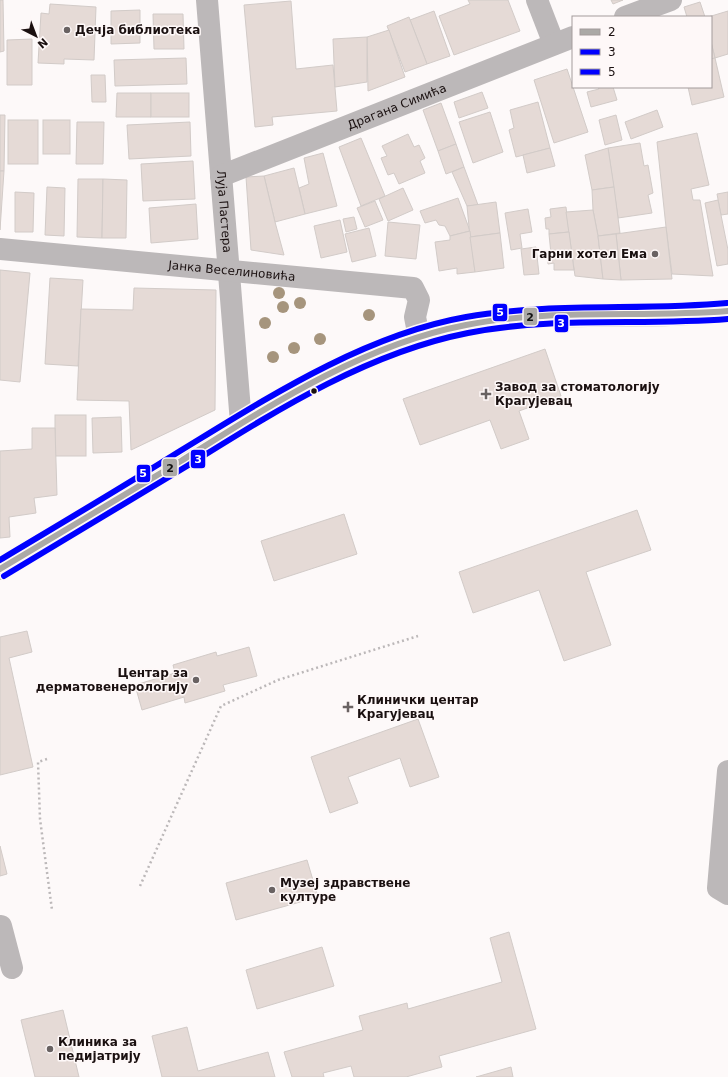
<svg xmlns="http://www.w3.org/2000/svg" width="728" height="1077" font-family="'DejaVu Sans',sans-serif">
<rect width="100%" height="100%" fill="#fdf9f9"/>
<g fill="#e5dad6" stroke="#d2cbc8">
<polygon points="0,0 3,0 4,51 0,52"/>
<polygon points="468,0 508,0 520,31 454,55 439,16 470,4"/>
<polygon points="611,0 623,0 613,4"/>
<polygon points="291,1 296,69 333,65 337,111 272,117 273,125 255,127 244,5"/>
<polygon points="700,2 705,17 687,17 684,7"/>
<polygon points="50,4 96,7 94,60 64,59 64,64 38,63 41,13 49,14"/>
<polygon points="140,10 140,43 111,44 111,11"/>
<polygon points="434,11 450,56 427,64 410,20"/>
<polygon points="728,11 728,54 715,58 711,42 711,17 708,17"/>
<polygon points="153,14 183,14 184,49 154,49"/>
<polygon points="409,17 427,64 405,72 387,26"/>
<polygon points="389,30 405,77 368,91 367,37"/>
<polygon points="367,37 367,82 335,87 333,39"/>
<polygon points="32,39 32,85 7,85 7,40"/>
<polygon points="711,42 715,58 711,59"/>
<polygon points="186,58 187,84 115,86 114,60"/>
<polygon points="715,58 724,97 692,105 688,87 711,87 711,59"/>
<polygon points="567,69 588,132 554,143 534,80"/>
<polygon points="91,75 105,75 106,102 92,102"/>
<polygon points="598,87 613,87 617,100 591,107 587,92 599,89"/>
<polygon points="482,92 488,108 459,118 454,102"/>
<polygon points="117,93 151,93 151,117 116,117"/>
<rect x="151" y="93" width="38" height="24"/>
<polygon points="538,102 550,148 516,157 509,130 514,128 510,110"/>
<polygon points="441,103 456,144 438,151 423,110"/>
<polygon points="657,110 663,127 631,139 625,122"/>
<polygon points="490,112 503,152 473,163 459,122"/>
<polygon points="0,115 5,115 4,171 0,171"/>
<polygon points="616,115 622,140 605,145 599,120"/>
<rect x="8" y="120" width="30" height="44"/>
<rect x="43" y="120" width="27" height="34"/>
<polygon points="77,122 104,122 103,164 76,164"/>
<polygon points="190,122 191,156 129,159 127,125"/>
<polygon points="697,133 709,185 691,189 693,200 700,200 713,276 672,274 666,227 657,142"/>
<polygon points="408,134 414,147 419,145 425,158 420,161 425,173 399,184 394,173 388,175 381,158 387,156 382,146"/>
<polygon points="361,138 385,196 361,206 339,147"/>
<polygon points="640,143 644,166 648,165 653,193 648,195 652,213 618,218 608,148"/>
<polygon points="456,144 464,167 446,174 438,151"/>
<polygon points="550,148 555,166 527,173 523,155"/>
<polygon points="608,148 614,187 592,190 585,155"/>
<polygon points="323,153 337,206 305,214 299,188 309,184 304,158"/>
<polygon points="193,161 195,199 143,201 141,164"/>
<polygon points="464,167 478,205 467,206 452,172"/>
<polygon points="294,168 305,214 275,222 264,176"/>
<polygon points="0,171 4,171 0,230"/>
<polygon points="264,176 275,222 284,255 251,250 246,177"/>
<polygon points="78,179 103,179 102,238 77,237"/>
<polygon points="103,179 127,180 126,238 102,238"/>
<polygon points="47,187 65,188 64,236 45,235"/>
<polygon points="614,187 620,233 598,236 593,210 592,190"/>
<polygon points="403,188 413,210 388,221 379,199"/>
<polygon points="15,192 34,193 33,232 15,232"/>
<polygon points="728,192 728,214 721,215 717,194"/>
<polygon points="458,198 470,231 450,236 445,226 439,225 436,220 425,223 420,211"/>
<polygon points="718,200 728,250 728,264 717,266 705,203"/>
<polygon points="375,201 383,220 365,227 357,208"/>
<polygon points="496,202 500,233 470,237 467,206"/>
<polygon points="196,204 198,239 151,243 149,208"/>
<polygon points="566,207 569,232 549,234 549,229 546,229 545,218 551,217 550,209"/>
<polygon points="528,209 532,232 520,234 522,248 511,250 505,213"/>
<polygon points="593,210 598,236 603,279 575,276 566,212"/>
<polygon points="354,217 357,229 346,232 343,219"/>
<polygon points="340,220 347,252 321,258 314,226"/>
<polygon points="388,222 420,225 416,259 385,256"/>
<polygon points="666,227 672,279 621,280 616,234"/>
<polygon points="369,228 376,256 352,262 345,234"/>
<polygon points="470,231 475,272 457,274 457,268 439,271 435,242 450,240 450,236"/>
<polygon points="569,232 574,270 554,270 554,263 548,264 547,254 551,254 549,234"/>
<polygon points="500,233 504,268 475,272 470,237"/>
<polygon points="616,234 621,280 603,279 598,236"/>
<polygon points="536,247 539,274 524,275 521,249"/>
<polygon points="0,270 30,273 20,382 0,380"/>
<polygon points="50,278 83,280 78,366 45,364"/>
<polygon points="134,288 216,290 215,410 131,450 129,401 77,400 81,309 133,310"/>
<polygon points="545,349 561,396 519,411 529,439 501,449 490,420 420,445 403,399"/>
<rect x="55" y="415" width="31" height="41"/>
<polygon points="121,417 122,452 93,453 92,418"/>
<polygon points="32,428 55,428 57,495 34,498 36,513 9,517 10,537 0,538 0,451 32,449"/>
<polygon points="637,510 651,550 586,572 611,645 564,661 539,590 473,613 459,572"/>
<polygon points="344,514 357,554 274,581 261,541"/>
<polygon points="27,631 32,652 9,658 33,767 0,775 0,637"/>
<polygon points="249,647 257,676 223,685 225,691 185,703 184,697 142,710 135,685 175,673 173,665 216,652 217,656"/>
<polygon points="418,719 439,777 410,787 400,758 348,777 358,803 330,813 311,757"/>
<polygon points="0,846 7,874 0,876"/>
<polygon points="307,860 318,897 236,920 226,883"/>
<polygon points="509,932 536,1029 439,1056 442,1067 406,1077 354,1077 351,1066 323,1073 324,1077 292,1077 284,1052 363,1030 359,1016 407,1003 408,1009 502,982 490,938"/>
<polygon points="322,947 334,986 257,1009 246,970"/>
<polygon points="63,1010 79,1077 35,1077 21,1020"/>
<polygon points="187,1027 198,1071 268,1052 275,1077 162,1077 152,1036"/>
<polygon points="511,1067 513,1077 476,1077"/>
</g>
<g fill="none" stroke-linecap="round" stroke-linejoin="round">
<g stroke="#bcb8b9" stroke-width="2.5" stroke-dasharray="2 3" stroke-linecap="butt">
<polyline points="47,759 38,762 40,819 52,910"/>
<polyline points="140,886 221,706 278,680 418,636"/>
</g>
<g stroke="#bcb8b9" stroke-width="22">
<path id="s1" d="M207 0 241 423"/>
<polyline points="537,0 554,44"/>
<polyline points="625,17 671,0"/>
<path id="s2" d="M221 176 573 37"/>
<path id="s3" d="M0 249 413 288 419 300 415 317 419 337"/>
<polyline points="728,771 718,888 728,894"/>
<polyline points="1,926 12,968"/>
</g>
<path stroke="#c0bcbd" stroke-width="22" d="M0 569C57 535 114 501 170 467 260 412 362 346 466 325 552 309 641 321 728 311"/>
<defs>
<path id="bus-1" d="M0 569C60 533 121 497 181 461 269 406 362 345 466 325 552 308 641 318 728 311"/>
<path id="bus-2" d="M4 576C65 539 126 503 187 466 274 412 366 353 468 333 553 316 642 326 728 319"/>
<path id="bus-3" d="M0 560C60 524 121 488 180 451 267 398 364 335 466 317 552 302 641 311 727 303"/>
</defs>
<use href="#bus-1" stroke="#fef8f8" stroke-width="9"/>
<use href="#bus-2" stroke="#fef8f8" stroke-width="9"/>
<use href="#bus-3" stroke="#fef8f8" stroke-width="9"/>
<use href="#bus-1" stroke="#aba9a6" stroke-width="6"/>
<use href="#bus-2" stroke="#00f" stroke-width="6"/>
<use href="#bus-3" stroke="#00f" stroke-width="6"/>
</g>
<g fill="#a6957d">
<circle cx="279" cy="293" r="6"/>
<circle cx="300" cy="303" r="6"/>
<circle cx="283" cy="307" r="6"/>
<circle cx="369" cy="315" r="6"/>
<circle cx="265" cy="323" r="6"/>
<circle cx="320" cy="339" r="6"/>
<circle cx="294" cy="348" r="6"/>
<circle cx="273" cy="357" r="6"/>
</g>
<g fill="#696262" stroke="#fef8f8" stroke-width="1.5">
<circle cx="67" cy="30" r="4"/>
<circle cx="655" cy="254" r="4"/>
<path d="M484 388h4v4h4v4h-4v4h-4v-4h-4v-4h4z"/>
<circle cx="196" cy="680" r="4"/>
<path d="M346 701h4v4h4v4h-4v4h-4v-4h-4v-4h4z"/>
<circle cx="272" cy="890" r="4"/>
<circle cx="50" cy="1049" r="4"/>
</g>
<circle fill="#1a1010" stroke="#fef8f8" stroke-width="1.5" cx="314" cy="391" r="3.5"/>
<g text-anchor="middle" stroke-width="3" stroke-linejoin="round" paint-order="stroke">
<g font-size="12" font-weight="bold" fill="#1a1010" stroke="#fef8f8" text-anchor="start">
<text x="75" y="34">Дечја библиотека</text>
<text x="647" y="258" text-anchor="end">Гарни хотел Ема</text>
<text x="495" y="391">Завод за стоматологију<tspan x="495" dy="14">Крагујевац</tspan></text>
<text x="188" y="677" text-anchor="end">Центар за<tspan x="188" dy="14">дерматовенерологију</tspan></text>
<text x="357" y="704">Клинички центар<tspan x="357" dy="14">Крагујевац</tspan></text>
<text x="280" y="887">Музеј здравствене<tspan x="280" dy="14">културе</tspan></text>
<text x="58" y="1046">Клиника за<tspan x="58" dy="14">педијатрију</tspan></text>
</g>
<g font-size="12" fill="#1a1010" stroke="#fef8f8">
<text dy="4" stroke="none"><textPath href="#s2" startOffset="189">Драгана Симића</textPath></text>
<text dy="4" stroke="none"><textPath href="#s1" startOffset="212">Луја Пастера</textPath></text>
<text dy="4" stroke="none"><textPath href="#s3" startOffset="233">Јанка Веселиновића</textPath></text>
</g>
</g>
<g stroke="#fef8f8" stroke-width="1.5">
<rect x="492" y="303" width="16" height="19" rx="4" fill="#00f"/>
<rect x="523" y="307" width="15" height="19" rx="4" fill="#aba9a6"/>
<rect x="554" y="314" width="15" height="19" rx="4" fill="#00f"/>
<rect x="190" y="449" width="16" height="20" rx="4" fill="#00f"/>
<rect x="162" y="458" width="16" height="19" rx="4" fill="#aba9a6"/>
<rect x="136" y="464" width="15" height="19" rx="4" fill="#00f"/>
</g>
<g font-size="11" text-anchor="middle" font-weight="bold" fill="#fff">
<text x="500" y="316">5</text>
<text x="561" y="327">3</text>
<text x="198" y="463">3</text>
<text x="143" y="477">5</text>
</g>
<g font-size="11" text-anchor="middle" font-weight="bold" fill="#111">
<text x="530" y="321">2</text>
<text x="170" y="472">2</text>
</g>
<rect x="572" y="16" width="140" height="72" fill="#fef8f8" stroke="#a39b9b"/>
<rect x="580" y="29" width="20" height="6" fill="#aba9a6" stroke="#a39b9b"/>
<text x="608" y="36" font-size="12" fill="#1a1010">2</text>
<rect x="580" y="49" width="20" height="6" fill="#0000ff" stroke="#a39b9b"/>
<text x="608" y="56" font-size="12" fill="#1a1010">3</text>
<rect x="580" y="69" width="20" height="6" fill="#0000ff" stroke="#a39b9b"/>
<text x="608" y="76" font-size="12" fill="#1a1010">5</text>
<g transform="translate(36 36) rotate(138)" stroke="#fef8f8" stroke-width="3" paint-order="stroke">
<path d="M0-3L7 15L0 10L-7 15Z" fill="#1a1010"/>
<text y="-6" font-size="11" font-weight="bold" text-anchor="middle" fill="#1a1010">N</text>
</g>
</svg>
